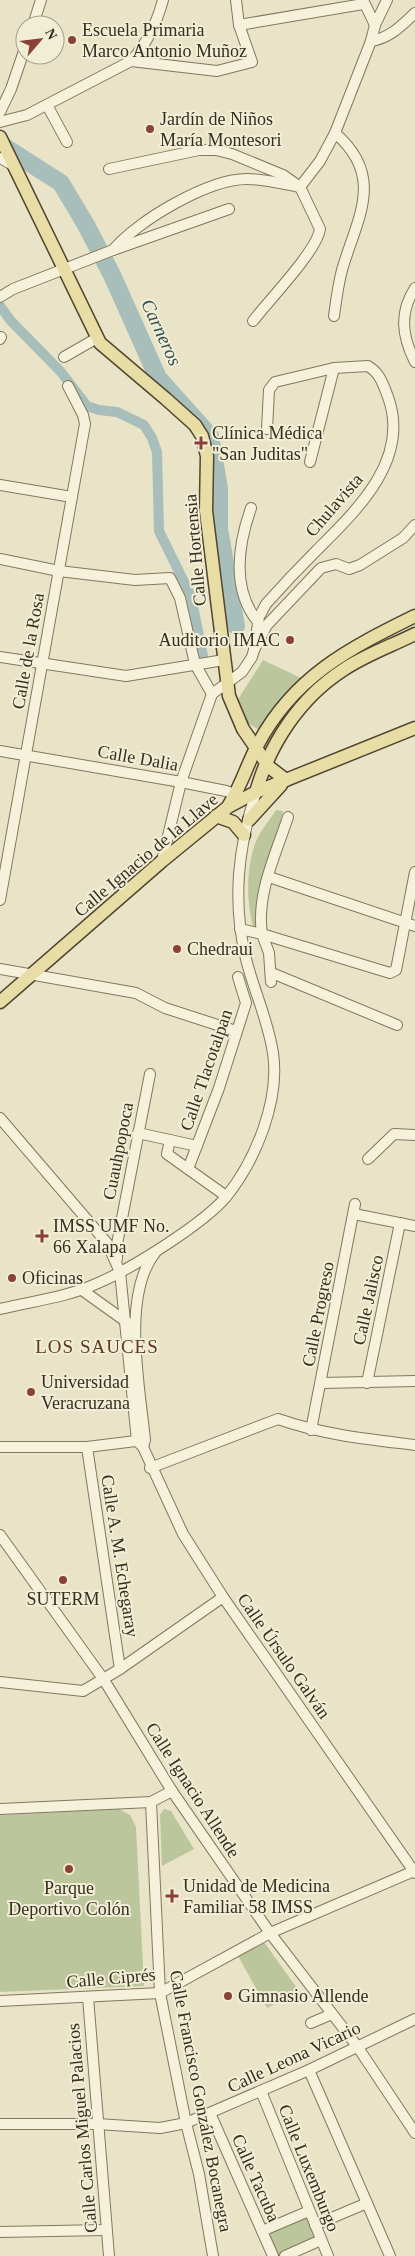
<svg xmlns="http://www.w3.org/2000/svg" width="415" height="2256" font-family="Georgia,serif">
<rect width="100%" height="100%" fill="#e9e4c7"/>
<g fill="#bbc69c">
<polygon points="263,660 301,678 261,731 244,721 237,701"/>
<path d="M276 810 283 811 254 930C246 903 246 870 255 844 259 832 269 821 276 810Z"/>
<polygon points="119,1809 130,1815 136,1827 144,1986 0,1992 0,1815"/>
<polygon points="164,1809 171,1811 194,1849 162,1866 160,1815"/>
<polygon points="264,1942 299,1991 267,2008 238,1956"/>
<polygon points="308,2213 320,2240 282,2256 274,2256 264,2232"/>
</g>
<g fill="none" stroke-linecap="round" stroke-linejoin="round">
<polyline stroke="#a8bebb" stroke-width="10" points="0,306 11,321 61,372 87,406 99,410 117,412 144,425 152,438 157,452 159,531 191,596 204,661"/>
<polyline stroke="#a8bebb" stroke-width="18" points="0,144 61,183 86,225 112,275 158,378 210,436 219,488 219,529 236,626"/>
<defs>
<g id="minor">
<polyline points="363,0 375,25"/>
<polyline points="33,25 41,0"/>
<polyline points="239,25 363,4"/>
<path d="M371 41C390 38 401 26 415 13"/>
<polyline points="131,61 217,71 252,62 239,25 236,0"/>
<polyline points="47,105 67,142"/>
<polyline points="0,112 11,89 25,48"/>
<path d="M0 122 27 115 131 61C147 44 157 22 163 0"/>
<polyline points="0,158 11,164"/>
<path d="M109 169 199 150H216L232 154 283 175 300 187 320 229C317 251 268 301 253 321"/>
<path d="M113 250C137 221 208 179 247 179 264 179 283 184 300 187L320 161 335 133 371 41 375 25 387 0"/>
<path d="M415 288C399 313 402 336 415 362"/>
<polyline points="0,297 13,289 113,250 229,209"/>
<path d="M334 316C336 301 338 285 342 270 357 218 386 177 335 133"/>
<polyline points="0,339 1,337"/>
<polyline points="64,357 97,338"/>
<polyline points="310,462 334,368"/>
<polyline points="0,485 72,497"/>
<path d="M251 508C238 545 231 589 258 622"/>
<polyline points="0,559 59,571 135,580 170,578 180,598 195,664 212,694"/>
<path d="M254 650 259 617 266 604C282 586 299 568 316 551 356 511 411 460 388 397 383 384 380 373 368 366L334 368 275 382 269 390 267 429"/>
<polyline points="0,657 126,676 224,660"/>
<polyline points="0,751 181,782 226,791 240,796"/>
<polyline points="162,861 181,782 212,694 242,672 252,657 254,650 267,625 321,568 336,564 349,569 360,565 403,538 415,525"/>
<polyline points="269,877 415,926"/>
<polyline points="0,900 85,424 83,415 68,386"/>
<path d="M240 929 262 934C256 894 276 854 288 817"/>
<polyline points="262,934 390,973 396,970 415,872"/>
<polyline points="262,934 269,953 271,982"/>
<polyline points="0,969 136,993 165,1008 236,1031"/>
<polyline points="272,973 397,1025"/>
<polyline points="0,1118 107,1243 120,1272 137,1441 143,1447 183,1534 223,1597 415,1873"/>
<polyline points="138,1133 197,1146"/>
<polyline points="170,1140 167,1154 226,1196"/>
<polyline points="368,1159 394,1134 415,1135"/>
<polyline points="188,1169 219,1088 246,1003 238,977"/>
<polyline points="354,1214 415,1226"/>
<polyline points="117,1259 117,1244 150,1074"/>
<polyline points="82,1290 128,1323"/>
<path d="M0 1309C33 1301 68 1297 98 1283 131 1269 203 1224 226 1197 256 1160 280 1100 273 1053 268 1020 254 991 246 959 232 901 238 848 256 792"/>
<polyline points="321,1383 415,1381"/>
<polyline points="367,1383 400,1223"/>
<polyline points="311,1430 355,1204"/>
<polyline points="0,1447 87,1447 144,1440"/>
<polyline points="87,1447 120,1669"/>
<path d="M143 1447 145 1440C140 1388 121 1296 155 1253"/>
<path d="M150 1468 278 1419C324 1435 367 1439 415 1445"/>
<polyline points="0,1535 104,1680 172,1791 270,1933 357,2046 415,2133"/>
<polyline points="0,1682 83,1691 120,1669 223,1597"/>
<polyline points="151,1802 160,1993 186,2123 199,2174 213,2256"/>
<polyline points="0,1809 151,1802 172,1791"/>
<polyline points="88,1997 109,2256"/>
<polyline points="0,2001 160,1993 270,1933 414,1871"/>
<polyline points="311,2023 332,2014"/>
<polyline points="309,2070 390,2256"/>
<polyline points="261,2091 328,2256"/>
<polyline points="210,2113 273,2256"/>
<polyline points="0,2124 97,2124 160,2128 186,2123 309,2070 415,2019"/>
<polyline points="315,2225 367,2203"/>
<polyline points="262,2231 309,2211"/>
<polyline points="0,2232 106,2230"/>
<polyline points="285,2256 321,2240"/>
</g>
<g id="major">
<polyline points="0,137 100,343 166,399 195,425 202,436 207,456 206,511 229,696 243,729 269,767 286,780"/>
<path d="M256 792C270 743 300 698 343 670 365 655 391 646 415 634"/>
<path d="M229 805C241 786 247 765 257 746 293 677 348 649 415 616"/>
<polyline points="216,816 233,822 244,835"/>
<polyline points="249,820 281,785"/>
<polyline points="0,1002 162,861 228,807 256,792 415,728"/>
</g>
</defs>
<use href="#minor" stroke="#83775f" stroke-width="12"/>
<use href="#major" stroke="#514532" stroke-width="15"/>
<use href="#minor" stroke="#f5f1da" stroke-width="10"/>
<use href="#major" stroke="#e8dda4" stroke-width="12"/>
</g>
<g fill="#8b4236" stroke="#f2eed6" stroke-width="2">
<circle cx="72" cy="40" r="5"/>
<circle cx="150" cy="129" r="5"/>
<path d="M198.5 435.5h5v5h5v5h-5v5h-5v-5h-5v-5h5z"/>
<circle cx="290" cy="640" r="5"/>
<circle cx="177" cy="949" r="5"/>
<path d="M39.5 1228.5h5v5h5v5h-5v5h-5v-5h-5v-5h5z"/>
<circle cx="12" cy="1278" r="5"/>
<circle cx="31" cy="1392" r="5"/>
<circle cx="63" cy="1580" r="5"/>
<circle cx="69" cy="1869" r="5"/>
<path d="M169.5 1888.5h5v5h5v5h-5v5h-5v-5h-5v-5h5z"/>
<circle cx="228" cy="1996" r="5"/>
</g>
<g text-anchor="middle" stroke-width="4" stroke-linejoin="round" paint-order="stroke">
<g font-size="18" fill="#352e21" stroke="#f2eed6" text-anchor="start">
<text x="82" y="36">Escuela Primaria<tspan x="82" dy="21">Marco Antonio Muñoz</tspan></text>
<text x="160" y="125">Jardín de Niños<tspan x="160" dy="21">María Montesori</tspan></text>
<text x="212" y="439">Clínica Médica<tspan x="212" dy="21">"San Juditas"</tspan></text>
<text x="280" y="646" text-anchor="end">Auditorio IMAC</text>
<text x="187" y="955">Chedraui</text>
<text x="53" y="1232">IMSS UMF No.<tspan x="53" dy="21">66 Xalapa</tspan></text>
<text x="22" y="1284">Oficinas</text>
<text x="41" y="1388">Universidad<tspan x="41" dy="21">Veracruzana</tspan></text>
<text x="63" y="1605" text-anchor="middle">SUTERM</text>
<text x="183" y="1892">Unidad de Medicina<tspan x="183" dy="21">Familiar 58 IMSS</tspan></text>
<text x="69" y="1894" text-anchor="middle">Parque<tspan x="69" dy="21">Deportivo Colón</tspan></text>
<text x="238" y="2002">Gimnasio Allende</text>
</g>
<g font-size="18" fill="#352e21" stroke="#f2eed6">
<text transform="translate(334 505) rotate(-49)" y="6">Chulavista</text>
<text transform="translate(195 550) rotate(-95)" y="6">Calle Hortensia</text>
<text transform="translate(28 651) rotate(-80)" y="6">Calle de la Rosa</text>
<text transform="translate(138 758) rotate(10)" y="6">Calle Dalia</text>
<text transform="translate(146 855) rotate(-40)" y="6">Calle Ignacio de la Llave</text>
<text transform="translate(206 1070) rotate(-71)" y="6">Calle Tlacotalpan</text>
<text transform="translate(118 1151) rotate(-79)" y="6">Cuauhpopoca</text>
<text transform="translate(368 1300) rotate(-78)" y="6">Calle Jalisco</text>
<text transform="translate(318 1314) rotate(-79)" y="6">Calle Progreso</text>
<text transform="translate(120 1556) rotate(81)" y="6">Calle A. M. Echegaray</text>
<text transform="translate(284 1656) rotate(55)" y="6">Calle Úrsulo Galván</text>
<text transform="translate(193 1790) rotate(57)" y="6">Calle Ignacio Allende</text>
<text transform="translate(111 1978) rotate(-5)" y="6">Calle Ciprés</text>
<text transform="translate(294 2057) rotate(-25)" y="6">Calle Leona Vicario</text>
<text transform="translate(201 2101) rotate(79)" y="6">Calle Francisco González Bocanegra</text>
<text transform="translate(82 2128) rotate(-95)" y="6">Calle Carlos Miguel Palacios</text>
<text transform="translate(309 2168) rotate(68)" y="6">Calle Luxemburgo</text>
<text transform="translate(256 2178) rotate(66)" y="6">Calle Tacuba</text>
</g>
<g font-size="19" font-style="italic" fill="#325053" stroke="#f2eed6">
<text transform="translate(162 332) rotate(65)" y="7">Carneros</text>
</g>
<g font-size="19" letter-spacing="1" fill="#5d3925" stroke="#f2eed6">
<text x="97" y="1353">LOS SAUCES</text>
</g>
</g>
<g transform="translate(40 40) rotate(62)"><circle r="24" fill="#f2eed6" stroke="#a6a18e"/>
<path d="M0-4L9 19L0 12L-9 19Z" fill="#8b4236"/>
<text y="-8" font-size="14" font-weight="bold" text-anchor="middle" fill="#352e21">N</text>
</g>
</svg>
